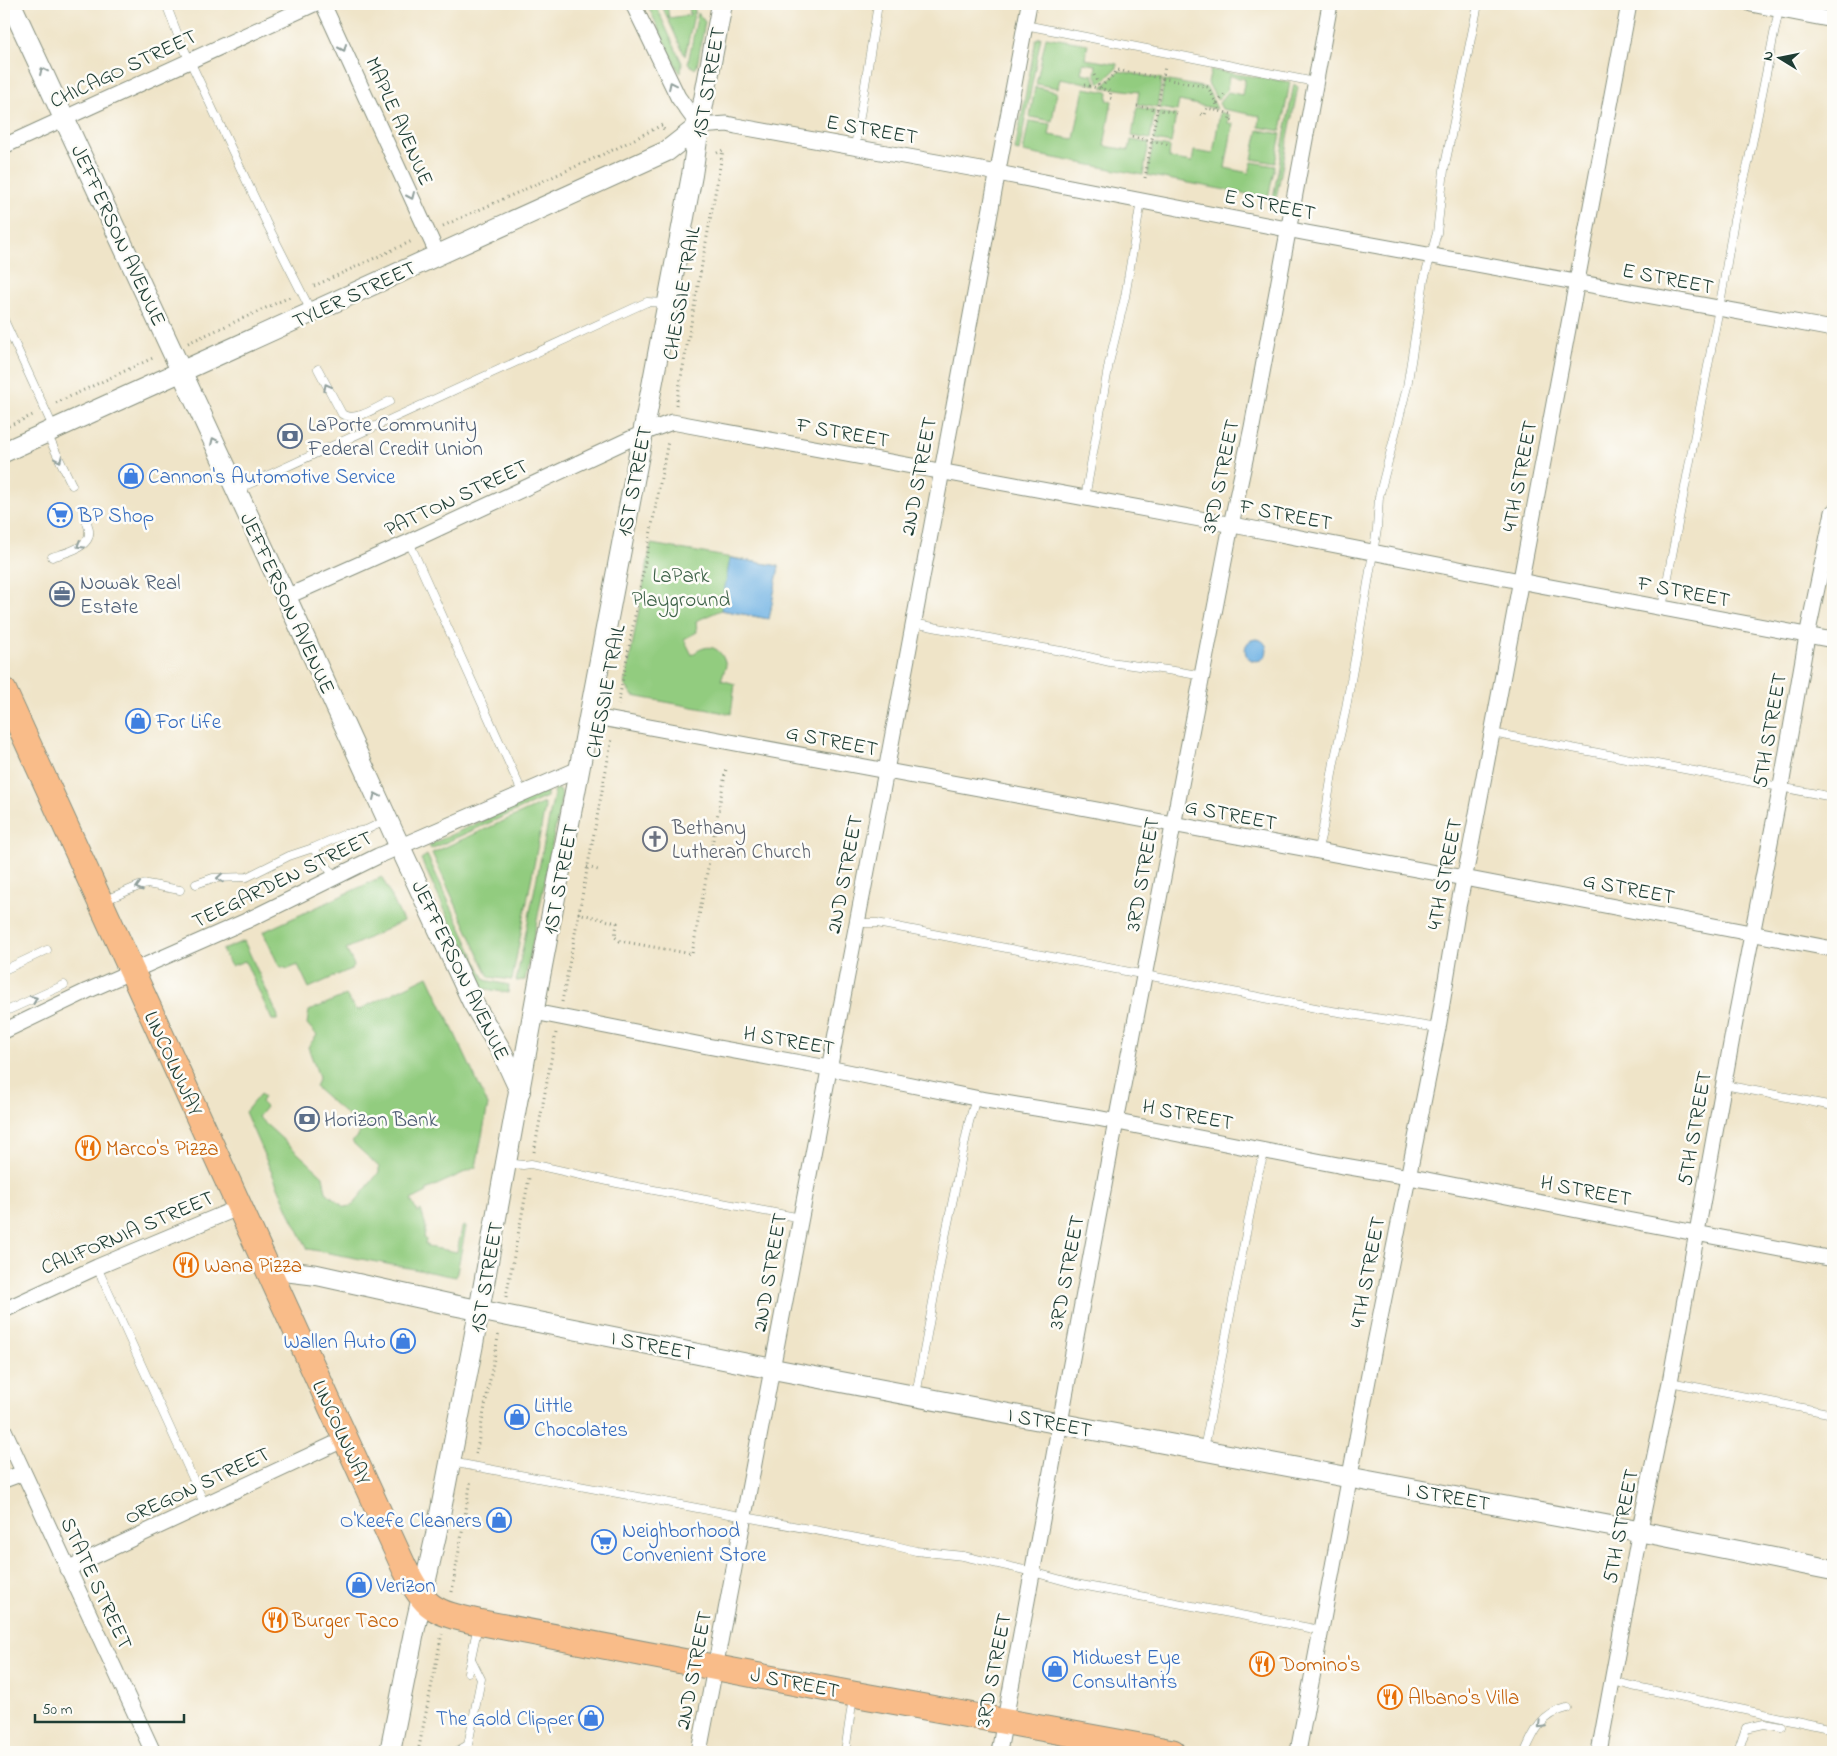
<svg xmlns="http://www.w3.org/2000/svg" width="1837" height="1756" font-family="'Indie Flower',sans-serif">
<rect width="100%" height="100%" fill="#fdfcf7"/>
<filter id="ink" filterUnits="userSpaceOnUse"><feTurbulence type="fractalNoise" baseFrequency=".02" numOctaves="2"/><feDisplacementMap in="SourceGraphic" scale="10" xChannelSelector="R" yChannelSelector="G"/><feConvolveMatrix kernelMatrix="1 2 1 2 8 2 1 2 1" color-interpolation-filters="sRGB"/></filter>
<filter id="wash" filterUnits="userSpaceOnUse"><feTurbulence type="fractalNoise" baseFrequency=".0096" numOctaves="4" result="noise"/><feDisplacementMap in="SourceGraphic" scale="20" xChannelSelector="R" yChannelSelector="G"/><feGaussianBlur stdDeviation="1.12" result="paint"/><feColorMatrix in="noise" values="0 0 0 0 0 0 0 0 0 0 0 0 0 0 0 0 0 1.4 0 .05"/><feComposite in="paint" operator="in"/></filter>
<g filter="url(#wash)">
<rect width="100%" height="100%" fill="#efe4c8"/>
<g fill="#92cc7f" stroke="#58845a">
<polygon points="647,4 655,4 682,63 681,73 678,70"/>
<polygon points="661,4 667,5 669,18 690,15 689,4 694,4 695,10 685,56"/>
<polygon points="698,13 705,22 697,66 695,69 688,63"/>
<polygon points="1041,37 1019,151 1015,150 1036,39"/>
<polygon points="1046,37 1088,44 1085,59 1117,64 1117,68 1100,84 1095,74 1096,65 1083,63 1081,73 1093,75 1097,85 1060,78 1058,88 1036,84"/>
<polygon points="1211,70 1290,82 1281,131 1259,127 1260,116 1222,109 1219,103 1228,92 1242,95 1245,79 1229,76 1227,90 1217,100 1208,83"/>
<polygon points="1119,71 1162,79 1157,108 1137,104 1139,92 1102,87"/>
<polygon points="1164,80 1207,88 1217,109 1179,101 1177,111 1160,108"/>
<polygon points="1294,84 1298,87 1276,199 1273,198"/>
<polygon points="1035,87 1057,92 1052,121 1030,117"/>
<polygon points="1084,88 1108,92 1107,100 1112,101 1104,146 1129,150 1131,140 1149,143 1143,175 1023,152 1029,121 1051,124 1049,135 1074,139"/>
<polygon points="1137,107 1155,111 1150,139 1132,136"/>
<polygon points="1159,112 1176,115 1171,143 1154,140"/>
<polygon points="1220,112 1229,115 1228,123 1233,124 1225,168 1249,173 1252,162 1275,166 1268,198 1147,175 1153,144 1170,147 1169,158 1192,162 1194,151 1213,154"/>
<polygon points="1258,130 1281,134 1275,163 1252,159"/>
<path d="M651 544 779 566 769 619 721 610 696 621 697 632 684 639 692 655C708 641 722 647 726 666L721 680 735 684 731 714 633 696 625 685Z"/>
<polygon points="555,789 560,790 562,795 525,980 516,981"/>
<polygon points="547,791 547,797 431,849 430,848 429,845"/>
<polygon points="544,803 545,807 512,980 489,977 432,853"/>
<polygon points="427,855 485,980 509,985 508,993 481,988 421,859"/>
<polygon points="382,877 403,921 346,949 354,965 353,968 309,988 298,965 288,969 279,966 263,932"/>
<polygon points="244,941 278,1016 277,1020 272,1020 245,961 231,966 222,950"/>
<polygon points="428,976 488,1105 476,1167 426,1190 427,1192 411,1200 417,1212 421,1210 426,1227 424,1238 426,1239 425,1244 428,1244 428,1247 457,1252 462,1228 463,1226 466,1227 456,1277 308,1249 290,1214 245,1112 260,1094 264,1097 261,1102 266,1107 258,1117 323,1176 326,1192 344,1207 352,1206 379,1172 379,1167 352,1142 363,1129 315,1087 319,1077 308,1047 317,1035 307,1024 309,1011 346,995 355,1009 358,1010"/>
</g>
<g fill="#6fb2e4" stroke="#47788c">
<polygon points="730,558 779,566 769,619 721,610"/>
<circle cx="1256" cy="650" r="11"/>
</g>
</g>
<g filter="url(#ink)">
<g fill="none" stroke-linecap="round" stroke-linejoin="round">
<defs>
<g id="service">
<polyline points="166,4 179,38 266,222 311,311"/>
<polyline points="1025,25 1315,82"/>
<polyline points="855,147 878,4"/>
<polyline points="4,320 54,429"/>
<path d="M318 369 342 414C355 423 377 407 390 401"/>
<polyline points="47,434 72,485"/>
<polyline points="238,489 647,302 666,303"/>
<polyline points="1085,498 1109,363 1125,297 1141,201"/>
<polyline points="409,542 523,794"/>
<path d="M52 557C64 553 91 548 89 531 89 528 87 523 86 519"/>
<polyline points="1662,608 1723,287 1734,220 1748,164 1779,9"/>
<polyline points="913,623 1020,644 1067,652 1110,662 1181,672 1202,676"/>
<polyline points="1492,733 1833,797"/>
<polyline points="313,848 345,834 366,830 387,820"/>
<polyline points="1317,852 1323,828 1334,762 1345,713 1358,642 1377,529 1379,497 1407,387 1424,280 1437,233 1444,170 1478,4"/>
<polyline points="196,884 213,878 247,877 289,856 313,848 335,877"/>
<polyline points="103,901 139,886 147,884 180,890"/>
<polyline points="857,923 877,923 1326,1010 1438,1028"/>
<polyline points="4,970 47,950"/>
<polyline points="4,1012 64,985"/>
<polyline points="1724,1085 1833,1106"/>
<polyline points="507,1163 523,1165 531,1164 617,1183 801,1218"/>
<polyline points="97,1267 205,1505"/>
<polyline points="1670,1382 1833,1414"/>
<polyline points="916,1395 943,1247 969,1122 976,1098"/>
<polyline points="1204,1449 1257,1177 1265,1151"/>
<polyline points="451,1462 884,1543 916,1551 963,1556 1033,1572 1076,1584 1320,1630"/>
<polyline points="468,1672 478,1625"/>
<polyline points="1613,1681 1632,1686 1833,1729"/>
<polyline points="456,1752 468,1745 481,1679 471,1659"/>
<polyline points="845,1752 853,1697"/>
<path d="M1525 1752C1534 1731 1542 1714 1567 1708"/>
<polyline points="1738,1752 1746,1728 1764,1724 1781,1727"/>
</g>
<g id="minor">
<polyline points="323,4 438,255"/>
<polyline points="633,4 678,97 699,126 727,124 736,126 998,173 1307,233 1833,329"/>
<polyline points="1751,4 1833,20"/>
<polyline points="4,146 314,4"/>
<polyline points="286,597 409,542 643,433 672,422 1249,528 1540,585 1833,640"/>
<polyline points="590,716 1464,878 1833,949"/>
<polyline points="534,1012 707,1046 828,1068 980,1099 1097,1118 1338,1165 1427,1180 1622,1219 1833,1259"/>
<polyline points="4,1031 87,991 246,921 378,856 581,768"/>
<polyline points="4,1310 97,1267 240,1207"/>
<polyline points="4,1430 153,1752"/>
<polyline points="4,1480 23,1473"/>
<polyline points="67,1569 345,1439"/>
<polyline points="699,1752 886,771 1029,4"/>
<polyline points="999,1752 1110,1153 1231,525 1252,427 1330,4"/>
<polyline points="1298,1752 1374,1348 1438,1028 1458,907 1469,856 1629,4"/>
<polyline points="1599,1752 1644,1508 1670,1382 1734,1027 1781,786 1807,636 1833,512"/>
</g>
<g id="tertiary">
<polyline points="11,4 286,597 394,834 473,1003 502,1052 520,1091"/>
<polyline points="4,452 667,151 699,126"/>
<polyline points="268,1269 317,1275 453,1305 773,1369 1040,1420 1659,1535 1833,1570"/>
<polyline points="390,1752 414,1632 436,1535 473,1344 538,987 692,175 699,126 722,4"/>
</g>
<path id="primary" d="M4 691 404 1567C426 1610 433 1612 478 1622L853 1694 1173 1752"/>
</defs>
<use href="#service" stroke="#87907e" stroke-width="9"/>
<use href="#minor" stroke="#87907e" stroke-width="17"/>
<use href="#tertiary" stroke="#87907e" stroke-width="22"/>
<use href="#primary" stroke="#87907e" stroke-width="27"/>
<g stroke="#87907e" stroke-width="3" stroke-dasharray="1 4" stroke-linecap="butt">
<polyline points="1094,75 1100,88 1118,70 1208,87 1220,111"/>
<polyline points="1084,85 1111,91 1110,98 1113,99"/>
<polyline points="1217,103 1227,92"/>
<polyline points="1137,106 1177,113"/>
<polyline points="1201,114 1205,115 1207,108 1231,114 1229,120 1234,121"/>
<polyline points="1132,137 1171,145"/>
<polyline points="1145,178 1165,66"/>
<polyline points="443,226 617,148 662,125 664,130"/>
<polyline points="314,286 412,241"/>
<polyline points="188,343 290,297"/>
<polyline points="56,403 155,357"/>
<polyline points="676,405 723,150 715,154"/>
<polyline points="4,428 33,415"/>
<polyline points="618,705 668,441"/>
<polyline points="587,867 598,870"/>
<polyline points="578,913 617,923 615,937 620,941 692,954 726,769"/>
<polyline points="562,1002 612,738"/>
<polyline points="534,1152 556,1033"/>
<polyline points="506,1297 529,1178"/>
<polyline points="476,1454 499,1332"/>
<polyline points="452,1592 471,1480"/>
<polyline points="418,1752 442,1634"/>
</g>
<use href="#service" stroke="#fff" stroke-width="8"/>
<use href="#minor" stroke="#fff" stroke-width="15"/>
<use href="#tertiary" stroke="#fff" stroke-width="20"/>
<use href="#primary" stroke="#f9bc89" stroke-width="25"/>
</g>
<defs><path id="oneway-chevron" d="M-2-3.5L2.5 0L-2 3.5" fill="none" stroke-width="1.6" stroke-linecap="round" stroke-linejoin="round" transform="scale(1.25)"/></defs>
<g stroke="#8f9e9a">
<use href="#oneway-chevron" transform="translate(343 48) rotate(66)"/>
<use href="#oneway-chevron" transform="translate(43 71) rotate(-115)"/>
<use href="#oneway-chevron" transform="translate(672 85) rotate(-116)"/>
<use href="#oneway-chevron" transform="translate(411 196) rotate(66)"/>
<use href="#oneway-chevron" transform="translate(327 387) rotate(-118)"/>
<use href="#oneway-chevron" transform="translate(214 441) rotate(-115)"/>
<use href="#oneway-chevron" transform="translate(59 459) rotate(65)"/>
<use href="#oneway-chevron" transform="translate(80 545) rotate(148)"/>
<use href="#oneway-chevron" transform="translate(376 796) rotate(-114)"/>
<use href="#oneway-chevron" transform="translate(220 878) rotate(176)"/>
<use href="#oneway-chevron" transform="translate(139 887) rotate(163)"/>
<use href="#oneway-chevron" transform="translate(34 999) rotate(-24)"/>
<use href="#oneway-chevron" transform="translate(1541 1725) rotate(135)"/>
</g>
</g>
<defs>
<symbol id="bank-ring" viewBox="-11 -11 22 22"><circle r="9.5" fill="#fdfcf7" stroke="#5c6f8a" stroke-width="1.5"/><path d="M-6-4H6V4H-6ZM0-2.3a2.3 2.3 0 1 0 0 4.6a2.3 2.3 0 1 0 0-4.6Z" fill="#5c6f8a"/></symbol>
<symbol id="shop-ring" viewBox="-11 -11 22 22"><circle r="9.5" fill="#fdfcf7" stroke="#3f7fe0" stroke-width="1.5"/><path d="M-5-2.5h2.3a2.7 3.5 0 0 1 5.4 0H5L5.5 6h-11ZM-1.5-2.5h3a1.5 2.3 0 0 0-3 0Z" fill="#3f7fe0"/></symbol>
<symbol id="supermarket-ring" viewBox="-11 -11 22 22"><circle r="9.5" fill="#fdfcf7" stroke="#3f7fe0" stroke-width="1.5"/><path d="M-6-5.5h2.5l.6 2H6L4.5 2H-2.5L-4.4-4H-6ZM-1.5 3.2a1.3 1.3 0 1 0 .1 0ZM3 3.2a1.3 1.3 0 1 0 .1 0Z" fill="#3f7fe0"/></symbol>
<symbol id="office-ring" viewBox="-11 -11 22 22"><circle r="9.5" fill="#fdfcf7" stroke="#5c6f8a" stroke-width="1.5"/><path d="M-6-3h4V-5.5h4V-3h4V5H-6ZM-1-4.5V-3h2v-1.5ZM-6 0V1H6V0Z" fill="#5c6f8a"/></symbol>
<symbol id="church-ring" viewBox="-11 -11 22 22"><circle r="9.5" fill="#fdfcf7" stroke="#6b7280" stroke-width="1.5"/><path d="M-1.2-6h2.4v3.5h3.3v2.4h-3.3V6h-2.4V-.1h-3.3v-2.4h3.3Z" fill="#6b7280"/></symbol>
<symbol id="restaurant-ring" viewBox="-11 -11 22 22"><circle r="9.5" fill="#fdfcf7" stroke="#e8710a" stroke-width="1.5"/><path d="M-5-6h1v4h1v-4h1v4h1v-4h1v5L-1.5 .5V6h-2V.5L-5-1ZM5-6V6H3V1.5H1.5Q1.5-4 5-6Z" fill="#e8710a"/></symbol>
</defs>
<g fill-rule="evenodd">
<use href="#bank-ring" x="276" y="422" width="28" height="28"/>
<use href="#shop-ring" x="117" y="462" width="28" height="28"/>
<use href="#supermarket-ring" x="46" y="501" width="28" height="28"/>
<use href="#office-ring" x="48" y="580" width="28" height="28"/>
<use href="#shop-ring" x="124" y="707" width="28" height="28"/>
<use href="#church-ring" x="641" y="825" width="28" height="28"/>
<use href="#bank-ring" x="293" y="1105" width="28" height="28"/>
<use href="#restaurant-ring" x="74" y="1134" width="28" height="28"/>
<use href="#restaurant-ring" x="172" y="1251" width="28" height="28"/>
<use href="#shop-ring" x="389" y="1327" width="28" height="28"/>
<use href="#shop-ring" x="503" y="1403" width="28" height="28"/>
<use href="#shop-ring" x="485" y="1506" width="28" height="28"/>
<use href="#supermarket-ring" x="590" y="1528" width="28" height="28"/>
<use href="#shop-ring" x="345" y="1571" width="28" height="28"/>
<use href="#restaurant-ring" x="261" y="1606" width="28" height="28"/>
<use href="#restaurant-ring" x="1248" y="1650" width="28" height="28"/>
<use href="#shop-ring" x="1041" y="1655" width="28" height="28"/>
<use href="#restaurant-ring" x="1376" y="1683" width="28" height="28"/>
<use href="#shop-ring" x="577" y="1704" width="28" height="28"/>
</g>
<g text-anchor="middle" stroke-width="5" stroke-linejoin="round" paint-order="stroke">
<g font-size="21" fill="#1f3d34" stroke="#fdfcf7">
<text transform="translate(123 68) rotate(-25)" y="7">CHICAGO STREET</text>
<text transform="translate(708 82) rotate(-80)" y="7">1ST STREET</text>
<text transform="translate(400 121) rotate(66)" y="7">MAPLE AVENUE</text>
<text transform="translate(872 129) rotate(10)" y="7">E STREET</text>
<text transform="translate(1270 204) rotate(11)" y="7">E STREET</text>
<text transform="translate(119 235) rotate(65)" y="7">JEFFERSON AVENUE</text>
<text transform="translate(1668 278) rotate(11)" y="7">E STREET</text>
<text transform="translate(681 293) rotate(-80)" y="7">CHESSIE TRAIL</text>
<text transform="translate(354 294) rotate(-25)" y="7">TYLER STREET</text>
<text transform="translate(843 432) rotate(10)" y="7">F STREET</text>
<text transform="translate(918 476) rotate(-79)" y="7">2ND STREET</text>
<text transform="translate(1220 476) rotate(-78)" y="7">3RD STREET</text>
<text transform="translate(1519 476) rotate(-79)" y="7">4TH STREET</text>
<text transform="translate(634 481) rotate(-79)" y="7">1ST STREET</text>
<text transform="translate(456 497) rotate(-25)" y="7">PATTON STREET</text>
<text transform="translate(1286 514) rotate(11)" y="7">F STREET</text>
<text transform="translate(1684 591) rotate(11)" y="7">F STREET</text>
<text transform="translate(288 603) rotate(65)" y="7">JEFFERSON AVENUE</text>
<text transform="translate(605 691) rotate(-79)" y="7">CHESSIE TRAIL</text>
<text transform="translate(1769 730) rotate(-80)" y="7">5TH STREET</text>
<text transform="translate(832 740) rotate(11)" y="7">G STREET</text>
<text transform="translate(1231 814) rotate(11)" y="7">G STREET</text>
<text transform="translate(844 874) rotate(-79)" y="7">2ND STREET</text>
<text transform="translate(1142 874) rotate(-80)" y="7">3RD STREET</text>
<text transform="translate(1444 874) rotate(-79)" y="7">4TH STREET</text>
<text transform="translate(282 879) rotate(-26)" y="7">TEEGARDEN STREET</text>
<text transform="translate(560 879) rotate(-79)" y="7">1ST STREET</text>
<text transform="translate(1629 888) rotate(11)" y="7">G STREET</text>
<text transform="translate(461 970) rotate(64)" y="7">JEFFERSON AVENUE</text>
<text transform="translate(789 1040) rotate(10)" y="7">H STREET</text>
<text transform="translate(174 1063) rotate(65)" y="7">LINCOLNWAY</text>
<text transform="translate(1188 1114) rotate(11)" y="7">H STREET</text>
<text transform="translate(1694 1128) rotate(-80)" y="7">5TH STREET</text>
<text transform="translate(1586 1190) rotate(11)" y="7">H STREET</text>
<text transform="translate(127 1232) rotate(-23)" y="7">CALIFORNIA STREET</text>
<text transform="translate(769 1272) rotate(-80)" y="7">2ND STREET</text>
<text transform="translate(1066 1272) rotate(-79)" y="7">3RD STREET</text>
<text transform="translate(1367 1272) rotate(-79)" y="7">4TH STREET</text>
<text transform="translate(486 1277) rotate(-80)" y="7">1ST STREET</text>
<text transform="translate(653 1345) rotate(11)" y="7">I STREET</text>
<text transform="translate(1050 1422) rotate(11)" y="7">I STREET</text>
<text transform="translate(342 1432) rotate(65)" y="7">LINCOLNWAY</text>
<text transform="translate(197 1485) rotate(-25)" y="7">OREGON STREET</text>
<text transform="translate(1448 1496) rotate(10)" y="7">I STREET</text>
<text transform="translate(1620 1526) rotate(-79)" y="7">5TH STREET</text>
<text transform="translate(97 1583) rotate(65)" y="7">STATE STREET</text>
<text transform="translate(693 1670) rotate(-79)" y="7">2ND STREET</text>
<text transform="translate(993 1670) rotate(-79)" y="7">3RD STREET</text>
<text transform="translate(795 1682) rotate(11)" y="7">J STREET</text>
</g>
<g font-size="21" fill="#4e5e75" stroke="#fdfcf7" text-anchor="start">
<text x="308" y="431">LaPorte Community<tspan x="308" dy="24">Federal Credit Union</tspan></text>
<text x="80" y="589">Nowak Real<tspan x="80" dy="24">Estate</tspan></text>
<text x="324" y="1126">Horizon Bank</text>
</g>
<g font-size="21" fill="#366cbe" stroke="#fdfcf7" text-anchor="start">
<text x="148" y="483">Cannon's Automotive Service</text>
<text x="78" y="522">BP Shop</text>
<text x="156" y="728">For Life</text>
<text x="386" y="1348" text-anchor="end">Wallen Auto</text>
<text x="534" y="1412">Little<tspan x="534" dy="24">Chocolates</tspan></text>
<text x="482" y="1527" text-anchor="end">O'Keefe Cleaners</text>
<text x="622" y="1537">Neighborhood<tspan x="622" dy="24">Convenient Store</tspan></text>
<text x="376" y="1592">Verizon</text>
<text x="1072" y="1664">Midwest Eye<tspan x="1072" dy="24">Consultants</tspan></text>
<text x="574" y="1725" text-anchor="end">The Gold Clipper</text>
</g>
<g font-size="21" fill="#3c6147" stroke="#fdfcf7">
<text x="681" y="582">LaPark<tspan x="681" dy="24">Playground</tspan></text>
</g>
<g font-size="21" fill="#5b616d" stroke="#fdfcf7" text-anchor="start">
<text x="672" y="834">Bethany<tspan x="672" dy="24">Lutheran Church</tspan></text>
</g>
<g font-size="21" fill="#c56008" stroke="#fdfcf7" text-anchor="start">
<text x="106" y="1155">Marco's Pizza</text>
<text x="204" y="1272">Wana Pizza</text>
<text x="292" y="1627">Burger Taco</text>
<text x="1280" y="1671">Domino's</text>
<text x="1408" y="1704">Albano's Villa</text>
</g>
</g>
<rect width="1837" height="1756" fill="none" stroke="#fdfcf7" stroke-width="20"/>
<g transform="translate(1780 58) rotate(280)" stroke="#fdfcf7" stroke-width="4" paint-order="stroke">
<path d="M0-4L9 19L0 12L-9 19Z" fill="#1f3d34"/>
<text y="-8" font-size="14" font-weight="bold" text-anchor="middle" fill="#1f3d34">N</text>
</g>
<path d="M35 1714v8h149v-8" fill="none" stroke="#1f3d34" stroke-width="2.5"/>
<text x="42" y="1714" font-size="15" fill="#1f3d34" stroke="#fdfcf7" stroke-width="4" paint-order="stroke">50 m</text>
</svg>
